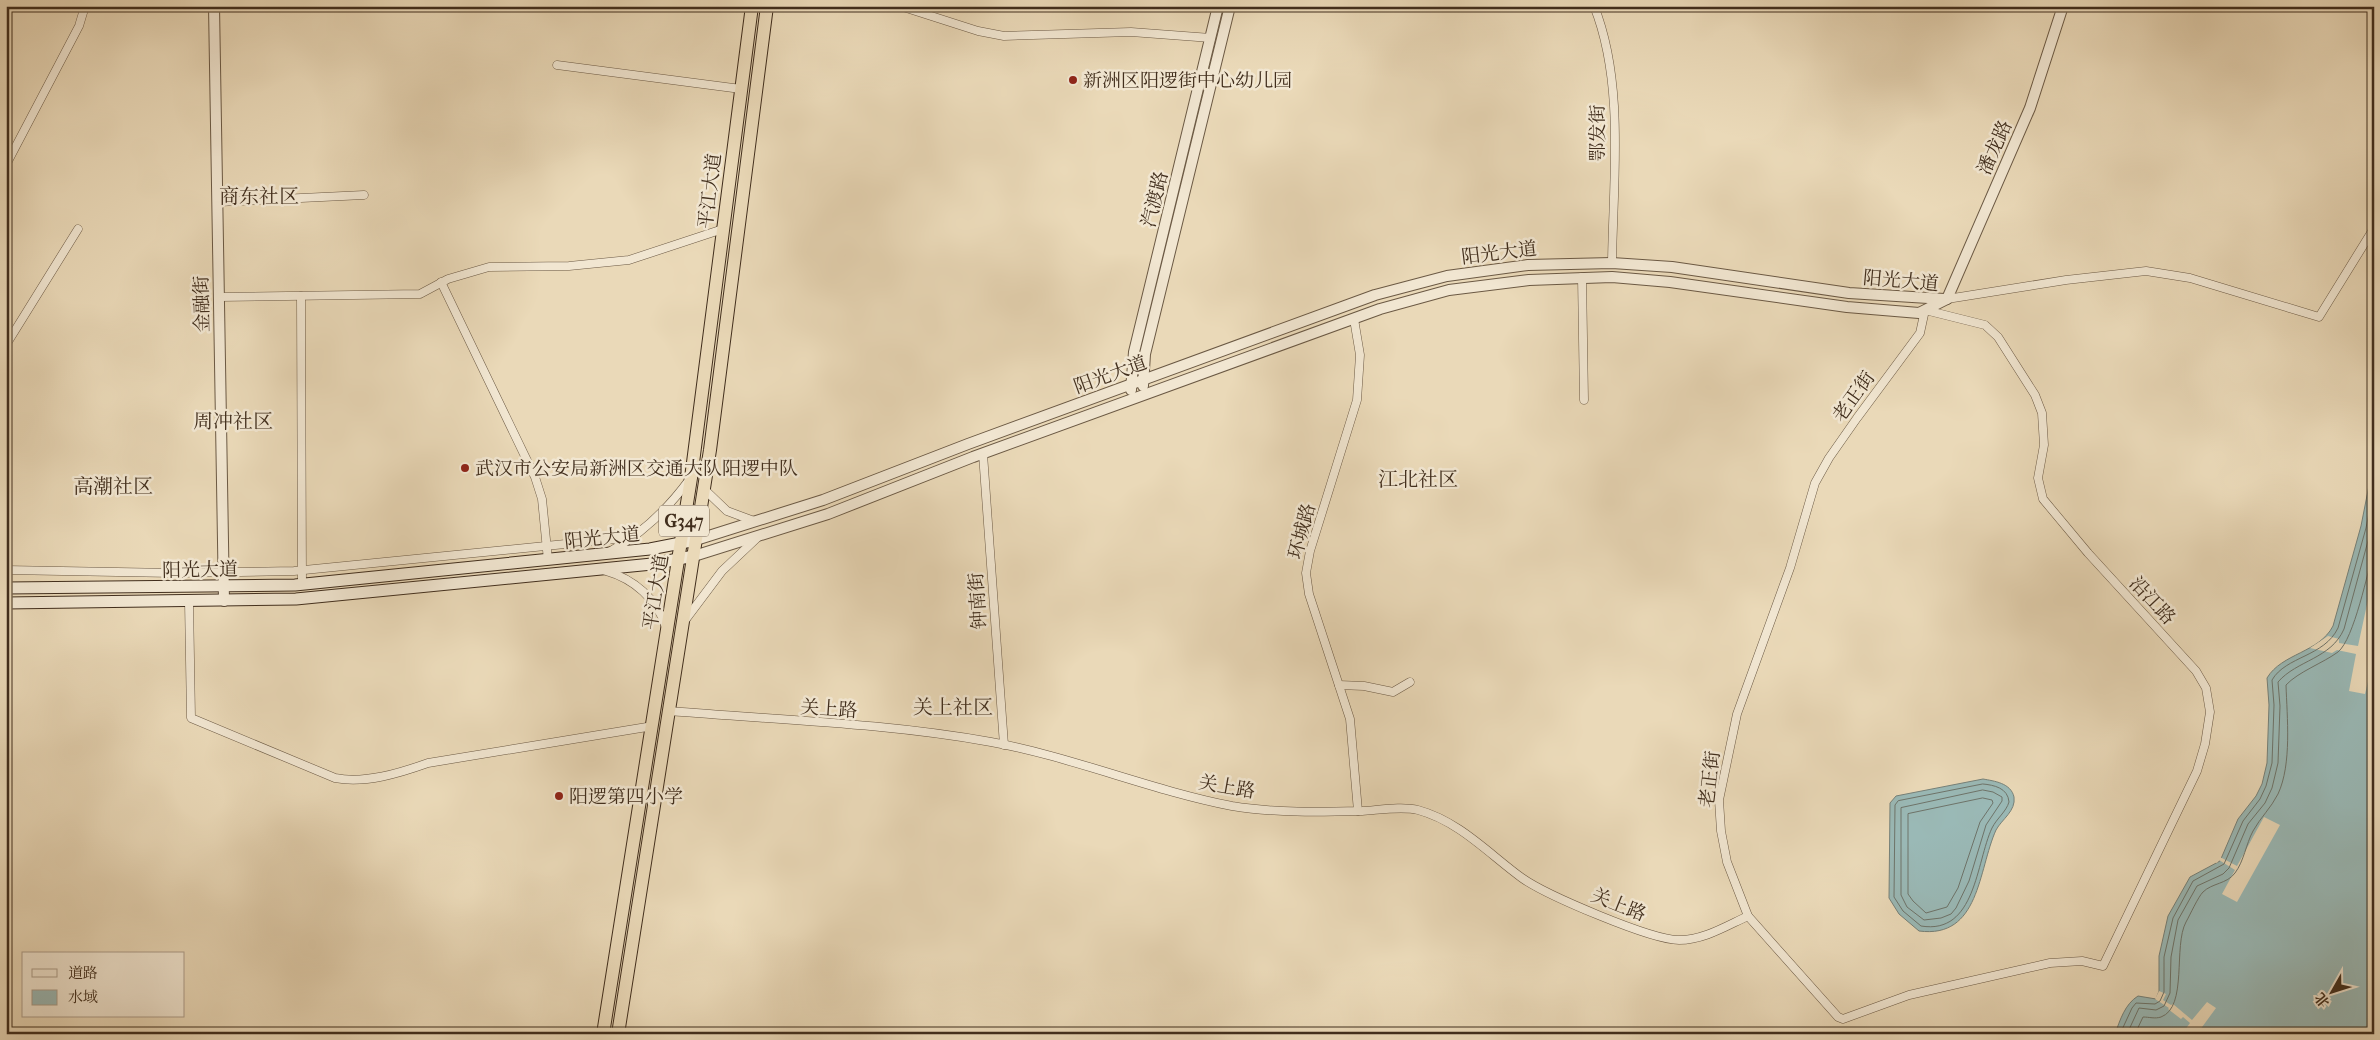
<svg xmlns="http://www.w3.org/2000/svg" width="2380" height="1040" font-family="'IM FELL French Canon','Noto Serif SC',serif">
<rect width="100%" height="100%" fill="#ead9b8"/>
<filter id="stains"><feTurbulence type="fractalNoise" baseFrequency=".004" numOctaves="4"/><feColorMatrix values="0 0 0 0 .2 0 0 0 0 .09 0 0 0 0 .02 0 0 0 .5 -.17"/></filter>
<radialGradient id="worn" r=".72"><stop offset=".6" stop-color="#630" stop-opacity="0"/><stop offset="1" stop-color="#630" stop-opacity=".3"/></radialGradient>
<g fill="#9ab9b6" stroke="#768179">
<path d="M2374 460V1034H2115C2120 1020 2125 1004 2138 996L2156 999 2159 991V956L2168 916 2190 877 2220 861 2238 819 2256 796 2262 784 2267 763 2269 705 2267 678C2282 653 2319 653 2333 626L2361 526Z"/>
<path d="M1983 779C1994 781 2011 783 2014 797 2016 811 2002 819 1996 830 1978 870 1980 939 1919 931L1899 914 1889 898 1890 803 1896 796Z"/>
</g>
<g fill="#ead9b8">
<polygon points="2374,572 2374,656 2365,694 2349,691 2356,654 2337,650 2332,653 2310,648 2328,636 2339,639 2339,643 2358,646"/>
<polygon points="2264,817 2280,825 2237,902 2222,894 2235,870 2219,860 2217,863 2215,862 2220,857 2237,866"/>
<polygon points="2159,991 2166,994 2163,1000 2171,1005 2173,1004 2192,1020 2207,1002 2216,1008 2197,1034 2182,1034 2190,1023 2183,1017 2181,1019 2168,1009 2169,1008 2155,999"/>
</g>
<g fill="none" stroke-linecap="round" stroke-linejoin="round">
<g stroke="#6e746a" stroke-width="1">
<path d="M1983 784C1994 785 2008 788 2009 802 2006 812 1997 818 1992 828 1976 862 1976 935 1921 926L1903 911 1894 897 1895 805 1898 801Z"/>
<polygon points="1983,790 1993,792 2002,797 2002,801 1986,825 1969,881 1956,908 1951,914 1941,918 1924,920 1907,907 1901,895 1901,808"/>
<polygon points="1983,798 1992,800 1993,803 1980,822 1958,888 1947,907 1926,913 1913,901 1908,894 1908,814"/>
<path d="M2120 1034 2132 1008 2136 1003 2155 1004 2160 1001 2164 992V957L2173 918 2193 881 2224 864 2243 821 2260 799 2266 786 2272 763 2274 705 2272 680C2286 656 2324 657 2338 628L2366 528 2374 487"/>
<path d="M2127 1034 2139 1008 2156 1010 2164 1006 2170 993 2171 957 2178 920 2197 886 2223 874 2229 868 2248 824 2265 803 2272 788 2278 763 2280 706 2278 682C2297 660 2331 659 2344 629L2374 519"/>
<path d="M2135 1034 2143 1017C2149 1017 2155 1019 2161 1017 2188 1007 2173 946 2186 922 2190 915 2198 897 2203 892 2212 883 2227 884 2235 873 2244 861 2246 844 2253 831 2260 818 2271 808 2278 794 2292 764 2287 717 2286 685 2298 672 2323 663 2338 652 2354 639 2368 571 2374 549"/>
</g>
<defs>
<g id="minor">
<polyline points="900,6 978,31 1004,36 1131,32 1211,38"/>
<path d="M1594 6C1625 83 1613 181 1612 263"/>
<polyline points="557,65 741,89"/>
<polyline points="6,165 79,26 85,6"/>
<polyline points="217,202 364,195"/>
<polyline points="1582,277 1584,400"/>
<polyline points="441,282 535,477 542,499 548,560"/>
<polyline points="301,296 302,584"/>
<polyline points="219,297 420,294 448,279 489,267 569,266 629,260 723,229"/>
<polyline points="1947,299 2066,280 2146,271 2190,278 2319,317 2374,228"/>
<polygon points="1925,310 1985,325 1998,337 2035,395 2042,413 2044,445 2038,478 2043,499 2088,553 2196,671 2206,688 2210,712 2205,744 2197,771 2103,966 2082,961 2050,963 1909,995 1843,1019 1838,1017 1748,916 1727,862 1721,831 1719,800 1737,714 1790,568 1815,483 1829,458 1857,418 1920,333"/>
<polyline points="1354,319 1360,355 1357,400 1310,551 1306,573 1309,594 1350,719 1358,811"/>
<polyline points="6,345 78,229"/>
<polyline points="983,454 1004,745"/>
<polyline points="704,489 727,511 754,521"/>
<path d="M609 552C642 534 667 510 689 480"/>
<polyline points="6,570 173,573 294,571 635,537"/>
<path d="M606 571C634 579 657 599 666 627"/>
<path d="M189 601 191 718 335 778C365 784 400 773 428 763L653 726"/>
<polyline points="686,619 722,571 757,538"/>
<polyline points="1339,685 1364,686 1393,692 1410,682"/>
<path d="M670 711C777 720 886 723 991 742 1073 757 1150 790 1232 806 1275 813 1319 812 1362 811 1379 810 1402 806 1418 810 1459 821 1489 854 1522 878 1546 895 1651 940 1679 940 1704 940 1726 926 1748 916"/>
</g>
<g id="tertiary">
<polyline points="214,6 224,601"/>
<polyline points="1947,299 2030,108 2063,6"/>
<polyline points="1143,386 1145,354 1230,6"/>
<polyline points="1131,390 1134,352 1218,6"/>
<polyline points="696,540 823,500 968,444 1375,295 1447,276 1528,265 1612,263 1672,267 1849,293 1944,299"/>
<polyline points="694,556 828,514 973,457 1380,309 1449,290 1529,280 1612,277 1670,282 1847,307 1919,313 1947,299"/>
</g>
<g id="secondary">
<polyline points="6,588 295,585 650,549 696,540"/>
<polyline points="6,603 296,599 652,564 694,556"/>
</g>
<g id="trunk">
<polyline points="603,1034 691,478 752,6"/>
<polyline points="618,1034 710,450 767,6"/>
</g>
</defs>
<use href="#minor" stroke="#6b5944" stroke-width="9"/>
<use href="#tertiary" stroke="#6b5944" stroke-width="12"/>
<use href="#secondary" stroke="#412e1d" stroke-width="13"/>
<use href="#trunk" stroke="#412e1d" stroke-width="14"/>
<use href="#minor" stroke="#f1e6d1" stroke-width="8"/>
<use href="#tertiary" stroke="#f1e6d1" stroke-width="10"/>
<use href="#secondary" stroke="#f1e6d1" stroke-width="11"/>
<use href="#trunk" stroke="#ead9b8" stroke-width="12"/>
</g>
<g fill="#8f2418" stroke="#f1e6d1" stroke-width="2">
<circle cx="1073" cy="80" r="5"/>
<circle cx="465" cy="468" r="5"/>
<circle cx="559" cy="796" r="5"/>
</g>
<g text-anchor="middle" stroke-width="5" stroke-linejoin="round" paint-order="stroke">
<rect fill="#f1e6d1" stroke="#766553" stroke-width="1" x="659" y="505.5" width="50" height="31" rx="4"/>
<g font-size="18" font-weight="bold" fill="#412e1d">
<text x="684" y="527">G347</text>
</g>
<g font-size="19" fill="#412e1d" stroke="#f1e6d1" text-anchor="start">
<text x="1083" y="87">新洲区阳逻街中心幼儿园</text>
<text x="475" y="475">武汉市公安局新洲区交通大队阳逻中队</text>
<text x="569" y="803">阳逻第四小学</text>
</g>
<g font-size="19" fill="#412e1d" stroke="#f1e6d1">
<text transform="translate(1597 133) rotate(-90)" y="7">鄂发街</text>
<text transform="translate(1994 147) rotate(-66)" y="7">潘龙路</text>
<text transform="translate(709 191) rotate(-83)" y="7">平江大道</text>
<text transform="translate(1154 199) rotate(-76)" y="7">汽渡路</text>
<text transform="translate(1499 252) rotate(-7)" y="7">阳光大道</text>
<text transform="translate(1901 280) rotate(5)" y="7">阳光大道</text>
<text transform="translate(201 304) rotate(-91)" y="7">金融街</text>
<text transform="translate(1110 374) rotate(-20)" y="7">阳光大道</text>
<text transform="translate(1853 396) rotate(-54)" y="7">老正街</text>
<text transform="translate(1301 531) rotate(-75)" y="7">环城路</text>
<text transform="translate(602 537) rotate(-6)" y="7">阳光大道</text>
<text transform="translate(200 569) rotate(-1)" y="7">阳光大道</text>
<text transform="translate(655 592) rotate(-81)" y="7">平江大道</text>
<text transform="translate(2153 600) rotate(47)" y="7">沿江路</text>
<text transform="translate(977 601) rotate(-94)" y="7">钟南街</text>
<text transform="translate(829 708) rotate(4)" y="7">关上路</text>
<text transform="translate(1709 779) rotate(-83)" y="7">老正街</text>
<text transform="translate(1227 786) rotate(10)" y="7">关上路</text>
<text transform="translate(1619 904) rotate(22)" y="7">关上路</text>
</g>
<g font-size="20" fill="#412e1d" stroke="#f1e6d1">
<text x="259" y="203">商东社区</text>
<text x="233" y="428">周冲社区</text>
<text x="1418" y="486">江北社区</text>
<text x="113" y="493">高潮社区</text>
<text x="953" y="714">关上社区</text>
</g>
</g>
<rect width="2380" height="1040" fill="none" stroke="#ead9b8" stroke-width="25"/>
<rect x="8" y="8" width="2365" height="1025" fill="none" stroke="#412e1d" stroke-width="2.5"/>
<rect x="12" y="12" width="2355" height="1015" fill="none" stroke="#412e1d"/>
<rect x="22" y="952" width="162" height="65" fill="#f1e6d1" stroke="#ab9c89"/>
<rect x="32" y="969" width="25" height="8" fill="#f1e6d1" stroke="#ab9c89"/>
<text x="68" y="978" font-size="15" fill="#412e1d">道路</text>
<rect x="32" y="990" width="25" height="15" fill="#9ab9b6" stroke="#ab9c89"/>
<text x="68" y="1002" font-size="15" fill="#412e1d">水域</text>
<g transform="translate(2332 992) rotate(231)" stroke="#f1e6d1" stroke-width="4" paint-order="stroke">
<path d="M0-4L9 19L0 12L-9 19Z" fill="#412e1d"/>
<text y="-8" font-size="14" font-weight="bold" text-anchor="middle" fill="#412e1d">北</text>
</g>
<rect width="100%" height="100%" filter="url(#stains)"/>
<rect width="100%" height="100%" fill="url(#worn)"/>
</svg>
